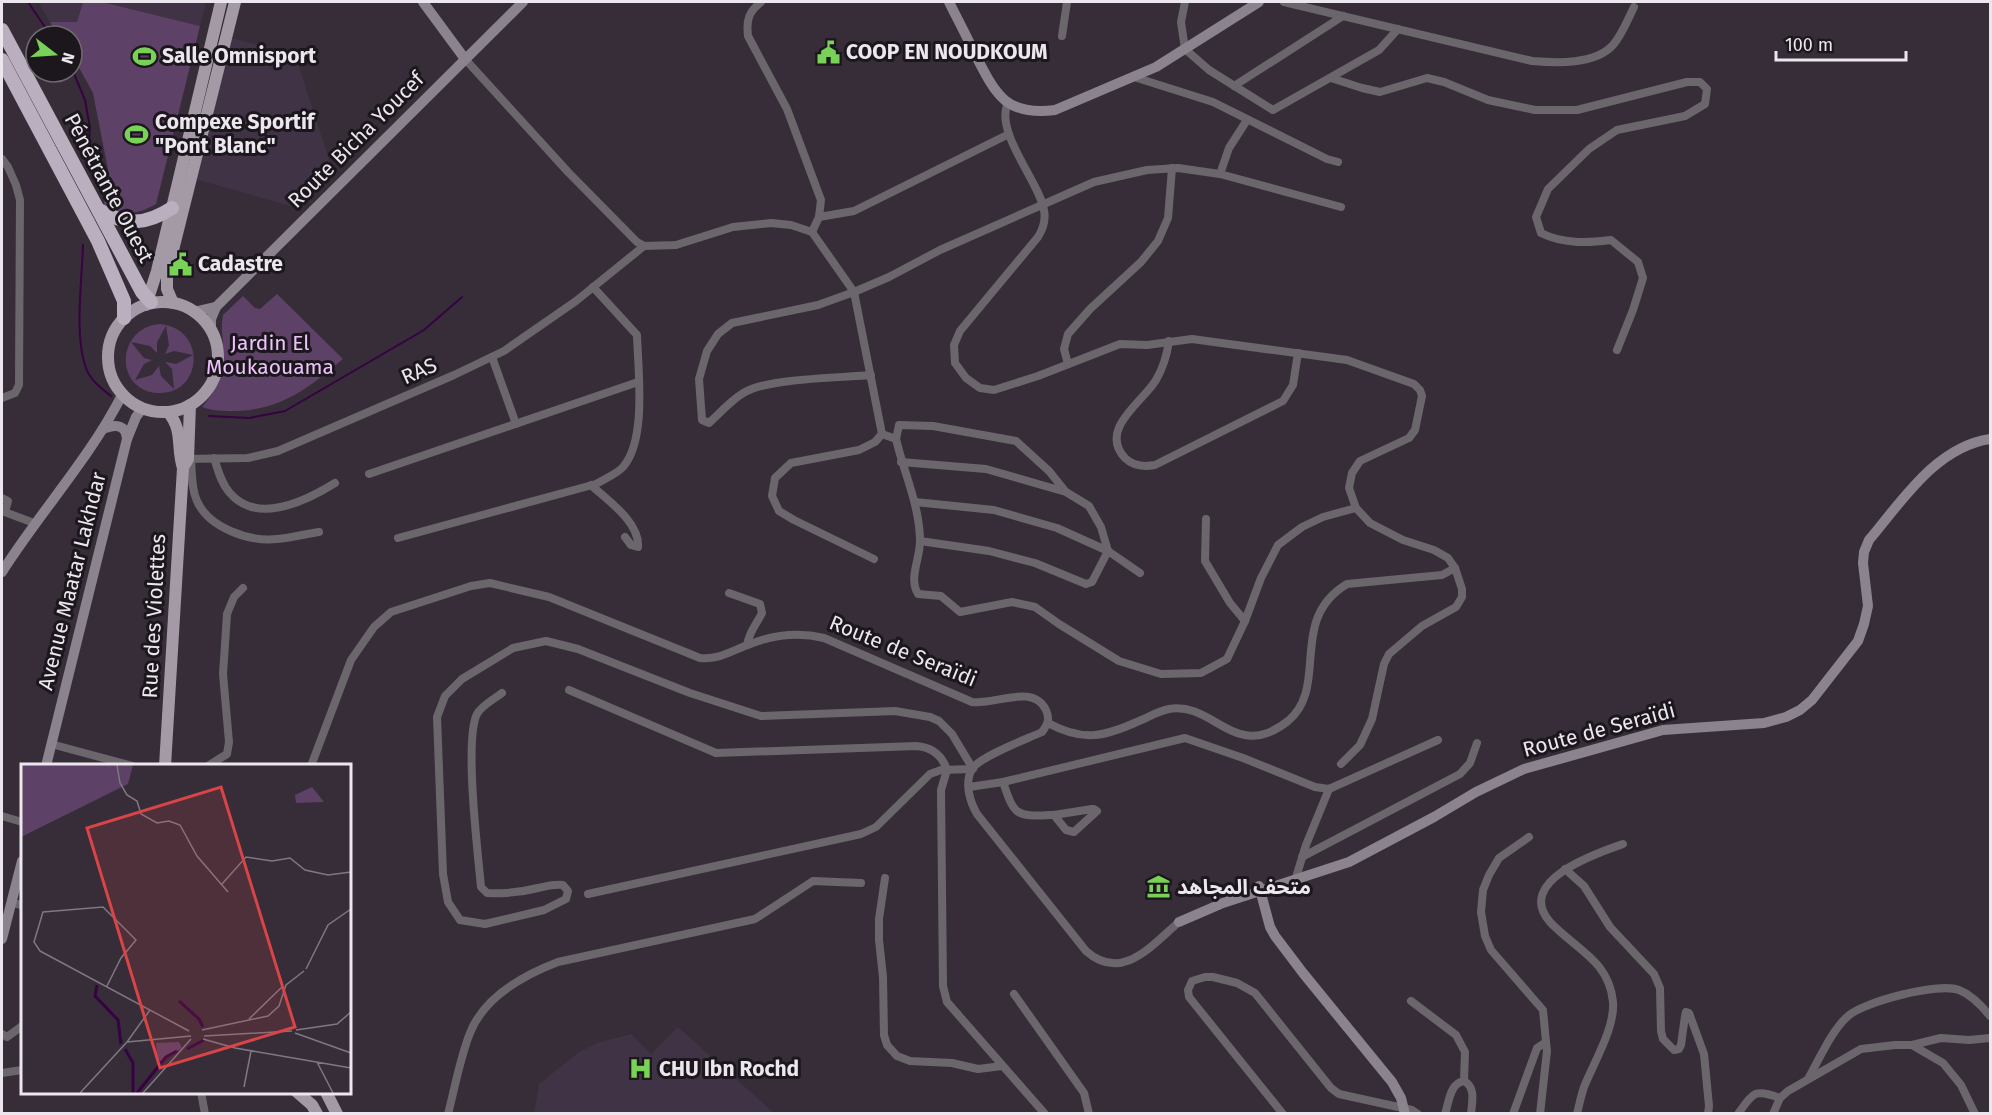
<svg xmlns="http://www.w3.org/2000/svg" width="1992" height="1115" font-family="'Fira Sans','Noto Sans Arabic',sans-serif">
<rect width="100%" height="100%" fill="#362d39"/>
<g fill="#403345">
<polygon points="38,2 83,2 77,23 50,22"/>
<polygon points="102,2 206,2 200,26"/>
<polygon points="231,38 295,54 332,169 294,207 195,179"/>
<polygon points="678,1027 774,1113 534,1113 539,1084 579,1052 597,1043 631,1034 651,1054"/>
</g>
<g fill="#5e4167" fill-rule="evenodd">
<path d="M83 2H102L200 26 156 204C137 215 123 216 103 208L109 175 93 93 72 55V36H59L50 22H77Z"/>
<path d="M277 294 343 359C309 388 281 410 235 411 224 411 212 411 202 407 213 394 224 378 224 359 224 344 220 331 223 315L243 296 255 308 260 309Z"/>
<path d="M159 324C208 328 203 395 158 393 115 391 115 329 159 324ZM166 326 169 345 165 354 174 351 193 355 176 364 165 362 172 369 174 389 161 376 159 366 152 375 135 380 144 364 152 360 144 358 131 342 150 346 157 353V342Z"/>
</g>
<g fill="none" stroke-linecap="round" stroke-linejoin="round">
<g stroke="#360243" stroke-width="2">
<polyline points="28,2 51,36"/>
<polyline points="72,69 85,100 90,128 87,167"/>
<path d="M83 245C82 281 74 336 86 368 90 380 101 388 111 396"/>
<polyline points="209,416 249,418 285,411 424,330 462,297"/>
</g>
<g stroke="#6b666c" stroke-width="8">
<path d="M761 2C749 12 746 19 748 36L787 109 821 200 819 217 812 232"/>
<polyline points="1185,2 1181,22 1185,49 1209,70 1273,110 1379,50 1398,29"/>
<path d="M1284 2 1532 61C1556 63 1595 65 1613 45 1622 35 1628 19 1634 7"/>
<polyline points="1062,36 1067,2"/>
<polyline points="465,59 568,172 637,242 644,246 676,245 733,227 771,223 791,225 812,232 854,292 882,434 875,442 859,450 791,463 775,478 772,496 779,511 794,520 874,559"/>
<polyline points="1134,77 1213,102 1327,159 1338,162"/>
<path d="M1331 78 1362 88 1380 92 1427 78 1444 82 1488 100 1535 110H1577L1687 82H1700L1707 89 1705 104 1685 116 1617 130 1589 149 1548 189 1536 217 1541 233C1563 244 1587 243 1611 240L1638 262 1643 278 1633 310 1617 350"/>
<polyline points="1234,86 1343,16"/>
<path d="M1008 103C994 132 1039 181 1044 210 1046 220 1043 229 1038 237L960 331 954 345 955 363 966 378 980 388 994 390 1038 376 1120 344 1147 345 1192 339 1347 360 1414 384 1420 390 1422 396 1415 430 1409 438 1360 461 1352 473 1349 488 1356 508 1370 523 1403 540 1434 550 1448 558 1455 568 1462 589V597L1456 607 1422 626 1389 654 1384 664 1372 719 1360 745 1341 764"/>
<polyline points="2,159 8,167 16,185 20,200 19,385 15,393 2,398"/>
<polyline points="1220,174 1229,148 1247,120"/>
<polyline points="819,217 854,211 1009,134"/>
<path d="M1169 341C1167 355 1163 368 1156 380 1143 402 1098 429 1125 458 1133 466 1144 467 1155 465L1283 401 1293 385 1298 353"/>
<polyline points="492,357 516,424"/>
<polyline points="1068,364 1064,349 1068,334 1090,309 1141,262 1158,241 1168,218 1172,168"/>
<path d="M871 375C840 378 770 378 745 392 732 399 720 413 709 423L702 420 699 379 707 351 718 334 732 323 818 305 854 292 889 277 940 250 1094 182 1147 170 1178 168 1220 174 1341 207"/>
<path d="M882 434 896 439C904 473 919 504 920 539 921 558 908 577 918 594L941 596 960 612 1012 602 1035 607 1059 624 1119 661 1161 674 1201 673 1227 659 1245 621 1261 578 1278 545 1302 527 1323 517 1356 508"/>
<polyline points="896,439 899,425 933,426 1016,441 1049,471 1065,491"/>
<path d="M214 458C218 470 221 483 229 492 257 526 306 501 335 483"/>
<polyline points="184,459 248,458 278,451 454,375 504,351 576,301 644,246"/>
<path d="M191 459C192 472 191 488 197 501 209 528 249 542 277 539 291 538 305 534 319 532"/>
<polyline points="901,462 986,469 1066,492 1089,506 1101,527 1108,551 1140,573"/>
<polyline points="369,474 638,382"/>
<path d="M591 485C607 500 640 522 638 547L631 545 625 537"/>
<polyline points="2,498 8,501 5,512"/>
<polyline points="915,502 994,510 1057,528 1108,551 1092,582 1086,584 1035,563 989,551 920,541"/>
<polyline points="2,511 34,523"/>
<polyline points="1206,519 1205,561 1230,603 1245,621"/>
<path d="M398 538 596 484C604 479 617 474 623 467 647 440 638 370 637 335L593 287"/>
<path d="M729 593 760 604 762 613C756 625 749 632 747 645"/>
<path d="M569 690 716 753 916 746C932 747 942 755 947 770L941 790 943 986 947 1002 1045 1114"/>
<path d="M502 693C494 699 481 706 477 714 464 740 478 854 481 887L487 893C504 894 522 892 538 888 547 886 553 884 563 885L568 891 566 899 544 910 485 924 460 920 448 902 443 874 437 717 445 696 462 679 513 648 546 641 578 649 690 693 761 716 895 711 930 717 939 721 952 734 973 769 941 770 930 774 876 827 861 834 588 894"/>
<path d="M1048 723C1083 742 1104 737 1139 721 1149 717 1158 711 1169 709 1214 701 1235 763 1288 721 1330 686 1287 620 1347 584L1442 575 1455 568"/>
<polyline points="51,744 133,766"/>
<polyline points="208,766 227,754 229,742 223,674 227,614 234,597 243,588"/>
<path d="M311 766 351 660 374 627 391 612 471 586 490 583 549 597 700 658C717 660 730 652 745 646 771 635 796 631 824 638L972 702C996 705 1033 683 1046 710 1050 719 1048 724 1042 732 1027 739 980 756 972 769 964 783 970 802 977 814L1086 951C1122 983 1152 945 1179 922"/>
<path d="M1003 782C1014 815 1016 817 1050 815H1054L1092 809H1094L1097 811 1074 832 1066 830 1054 815"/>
<polyline points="969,787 1003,782 1185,738 1243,758 1315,787 1329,789 1438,740"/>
<polyline points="2,816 22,822"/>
<polyline points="1302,857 1460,774 1470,763 1477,743"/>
<polyline points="1565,869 1584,886 1610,927 1654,974 1660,988 1661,1031 1663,1039 1674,1050 1679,1049 1681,1045 1685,1016 1686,1012 1689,1013 1704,1054 1709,1106 1708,1114"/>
<polyline points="1297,874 1306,845 1329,789"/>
<polyline points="885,878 879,919 879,940 883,977 884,1035 887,1045 897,1056 910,1061 952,1063 978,1069 1002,1066"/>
<polyline points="12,903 22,905"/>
<polyline points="1014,994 1084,1093 1089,1114"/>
<path d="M1411 1001 1456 1035 1465 1052 1464 1081C1476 1087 1472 1102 1471 1114"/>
<polyline points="2,1034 7,1037 22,1026"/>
<polyline points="1912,1045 1941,1038 1969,1040 1990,1038"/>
<polyline points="2,1073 22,1070"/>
<path d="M1808 1079C1819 1060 1831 1031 1848 1016 1863 1002 1939 982 1959 990 1972 995 1982 1006 1990 1016"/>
<polyline points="201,1092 205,1114"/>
<path d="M448 1114C455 1087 460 1058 470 1033 484 997 524 975 558 962L755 919 813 881 861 883"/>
<polyline points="1283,1114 1189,997 1188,990 1192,981 1205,977 1213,977 1237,983 1255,993 1331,1088 1339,1094 1412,1110 1418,1114"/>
<path d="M1445 1114C1449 1102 1450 1083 1464 1081"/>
<polyline points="1513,1114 1537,1048 1546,1042 1543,1010 1491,950 1485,936 1481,912 1483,890 1489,875 1499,858 1529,837"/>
<polyline points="1540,1114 1547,1051 1546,1042"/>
<path d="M1577 1114C1579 1105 1581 1096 1584 1087 1594 1062 1615 1028 1613 1002 1609 960 1575 949 1550 922 1514 881 1597 853 1623 844"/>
<path d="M1738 1114C1753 1093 1754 1088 1780 1098"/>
<polyline points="1773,1114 1780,1098 1788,1091 1861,1049 1895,1045 1912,1045 1943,1063 1961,1085 1975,1114"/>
</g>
<g stroke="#8b838d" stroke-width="10">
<polyline points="423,2 465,59"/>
<path d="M949 2C958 20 967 37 976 56 996 95 1006 116 1055 110L1156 67 1259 2"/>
<polyline points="194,312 216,307"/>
<polyline points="211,331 211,319 216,307 523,2"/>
<path d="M103 429C115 424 126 424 127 439"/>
<path d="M2 572C40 512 90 458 122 395"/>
<polyline points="46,766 127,439 136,417 142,409"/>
<polyline points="1259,886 1270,927 1275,936 1303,973 1392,1082 1401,1098 1405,1114"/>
<path d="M1179 922 1223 903 1349 862 1434 817 1476 792 1524 769 1663 730 1764 723 1786 717 1800 710 1812 700 1858 641 1864 624 1868 606 1863 563 1864 552 1869 540C1902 501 1936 447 1990 439"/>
<polyline points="2,939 22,861"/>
</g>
<g stroke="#a39aa6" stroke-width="12">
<circle cx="163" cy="357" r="55"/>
<polyline points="173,303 167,289 167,274 235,2"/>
<polyline points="146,305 157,271 221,2"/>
<polyline points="183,467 188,459 190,405"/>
<path d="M165 766 183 468C176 447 184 431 168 412"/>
<polyline points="297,1092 312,1105 317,1114"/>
<polyline points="326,1092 337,1114"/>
</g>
<g stroke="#baafbe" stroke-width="14">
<polyline points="2,30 142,292 151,302"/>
<polyline points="2,60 98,241 124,301 124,318"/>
<path d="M99 210C126 226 146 225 172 208"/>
</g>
</g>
<defs>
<symbol id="civic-bare" viewBox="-9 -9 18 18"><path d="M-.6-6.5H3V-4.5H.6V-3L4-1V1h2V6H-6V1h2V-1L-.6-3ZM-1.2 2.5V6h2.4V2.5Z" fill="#79d157" stroke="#1b171c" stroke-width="2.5" paint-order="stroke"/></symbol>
<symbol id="stadium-bare" viewBox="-9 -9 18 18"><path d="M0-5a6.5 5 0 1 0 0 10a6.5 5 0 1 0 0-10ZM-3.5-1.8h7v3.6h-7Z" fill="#79d157" stroke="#1b171c" stroke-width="2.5" paint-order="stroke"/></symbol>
<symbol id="museum-bare" viewBox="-9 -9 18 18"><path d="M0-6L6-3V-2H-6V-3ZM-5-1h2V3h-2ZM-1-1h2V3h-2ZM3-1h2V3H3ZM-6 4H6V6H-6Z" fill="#79d157" stroke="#1b171c" stroke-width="2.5" paint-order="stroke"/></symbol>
<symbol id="hospital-bare" viewBox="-9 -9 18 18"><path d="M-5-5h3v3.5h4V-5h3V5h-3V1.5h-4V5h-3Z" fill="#79d157" stroke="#1b171c" stroke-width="2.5" paint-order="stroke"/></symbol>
</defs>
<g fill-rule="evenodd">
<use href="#civic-bare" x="812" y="36" width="33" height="33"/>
<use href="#stadium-bare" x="128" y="40" width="33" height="33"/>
<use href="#stadium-bare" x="120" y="118" width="33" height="33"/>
<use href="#civic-bare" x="164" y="248" width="33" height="33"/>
<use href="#museum-bare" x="1142" y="870" width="33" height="33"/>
<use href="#hospital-bare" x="624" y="1052" width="33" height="33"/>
</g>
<g text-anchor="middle" stroke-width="6" stroke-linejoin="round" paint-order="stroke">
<g font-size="21" font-weight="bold" fill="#ece6ee" stroke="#1b171c" text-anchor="start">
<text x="846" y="59">COOP EN NOUDKOUM</text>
<text x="162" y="63">Salle Omnisport</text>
<text x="155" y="129">Compexe Sportif<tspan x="155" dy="24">"Pont Blanc"</tspan></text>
<text x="198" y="271">Cadastre</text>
<text x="1177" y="894">متحف المجاهد</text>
<text x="659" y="1076">CHU Ibn Rochd</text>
</g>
<g font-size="21" fill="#ece6ee" stroke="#1b171c">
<text transform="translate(356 140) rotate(-45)" y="7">Route Bicha Youcef</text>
<text transform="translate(109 188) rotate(62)" y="7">Pénétrante Ouest</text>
<text transform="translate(419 371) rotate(-24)" y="7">RAS</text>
<text transform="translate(72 581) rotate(-76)" y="7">Avenue Maatar Lakhdar</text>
<text transform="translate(154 616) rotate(-87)" y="7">Rue des Violettes</text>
<text transform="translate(903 651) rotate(22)" y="7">Route de Seraïdi</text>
<text transform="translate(1599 730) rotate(-15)" y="7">Route de Seraïdi</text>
</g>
<g font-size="21" fill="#edc3fb" stroke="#1b171c">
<text x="270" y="350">Jardin El<tspan x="270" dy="24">Moukaouama</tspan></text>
</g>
</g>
<g transform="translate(21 764)">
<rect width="330" height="330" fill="#362d39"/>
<path d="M0 1H112L107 20 0 73ZM291 23 303 38 275 39 274 31ZM158 278 161 284 140 297 136 294 135 279Z" fill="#5e4167"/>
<path fill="none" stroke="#360243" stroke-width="3" d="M76 221 74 232 97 256 100 280M158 237 178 255 182 263M104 285 112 299V329M166 285 183 276M116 329 145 293 156 287"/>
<path fill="none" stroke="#7f7781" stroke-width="1.5" d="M96 1 99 19 106 31 116 37 120 50 136 59 148 57 159 61 176 92 207 128M201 120 225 93 251 97 269 94 284 106 307 111 330 108M19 187 13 178 22 148 82 143 115 176 100 194 86 222M19 187 168 267M285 205 307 161 330 145M228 255 261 223M181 266 247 252 258 242 265 221 283 207M275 266 316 260 330 248M274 269 330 289M183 272 271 267M182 275 214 284 330 304M106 278 129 246M296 298 312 329M223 323 230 287M59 329 106 278 170 272M122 329 170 275"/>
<path fill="#d94446" fill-opacity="0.15" stroke="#d94446" stroke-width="3" d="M200 23 274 263 139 304 66 64Z"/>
<rect width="330" height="330" fill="none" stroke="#ece6ee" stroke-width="3"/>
</g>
<rect width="1992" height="1115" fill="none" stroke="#ece6ee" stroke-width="6"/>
<g transform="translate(54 54) rotate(107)"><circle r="28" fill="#1b171c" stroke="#6f6a70" stroke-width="1.5"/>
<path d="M0-4.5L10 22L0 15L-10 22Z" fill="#79d157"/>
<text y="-9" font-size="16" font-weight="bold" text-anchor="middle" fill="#ece6ee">N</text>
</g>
<path d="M1776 51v9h130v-9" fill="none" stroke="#ece6ee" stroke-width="3"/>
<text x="1785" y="51" font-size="18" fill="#ece6ee" stroke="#1b171c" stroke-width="4.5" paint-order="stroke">100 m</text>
</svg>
